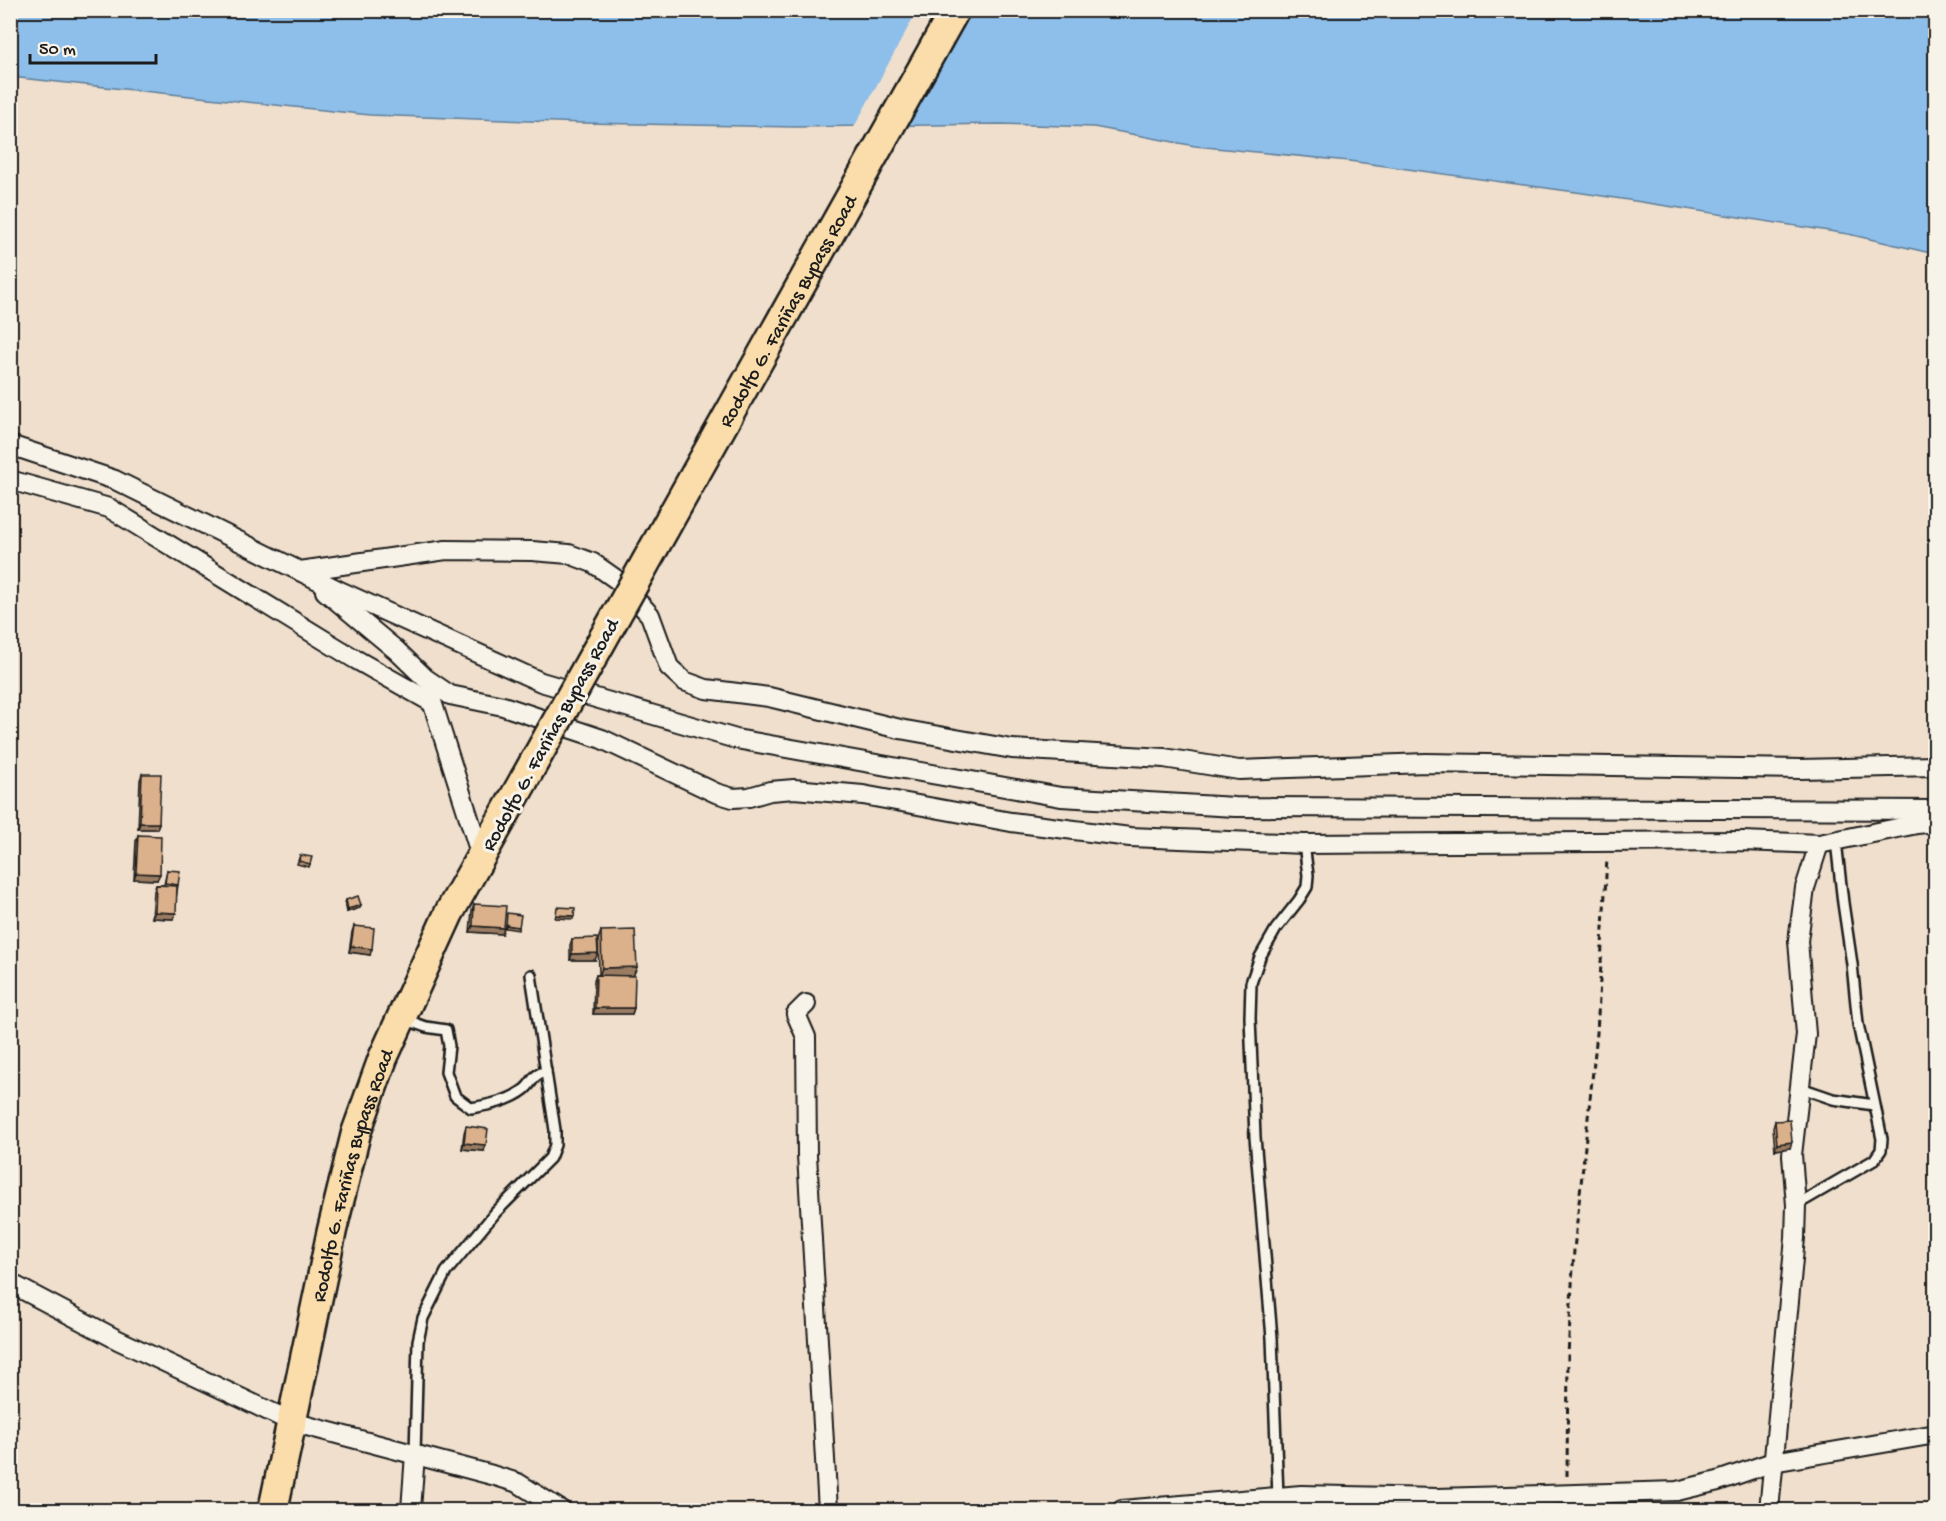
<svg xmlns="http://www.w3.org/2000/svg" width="1946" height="1521" font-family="'Gochi Hand',sans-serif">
<rect width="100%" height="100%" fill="#efdfcc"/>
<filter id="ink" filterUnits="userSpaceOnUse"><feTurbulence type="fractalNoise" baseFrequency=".0167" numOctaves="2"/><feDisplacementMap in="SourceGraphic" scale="12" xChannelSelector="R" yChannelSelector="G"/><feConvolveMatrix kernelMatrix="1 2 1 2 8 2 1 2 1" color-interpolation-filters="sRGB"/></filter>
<g filter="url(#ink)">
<polygon fill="#8ebfea" stroke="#607e98" stroke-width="1.5" points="11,10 1935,11 1935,254 1848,234 1583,193 1349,161 1195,146 1094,127 1000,124 796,127 584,123 370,115 11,77"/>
<polygon fill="#efdfcc" points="917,11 965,11 899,129 853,129"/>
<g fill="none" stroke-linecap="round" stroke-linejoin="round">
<defs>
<g id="lane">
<path d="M406 1020 426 1027 446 1030 449 1046 446 1072 455 1096 471 1108C489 1105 510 1101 525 1089 534 1081 532 1075 546 1071"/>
<polyline points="1801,1088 1833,1099 1874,1105"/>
<polyline points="1796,1205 1874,1160 1881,1150 1882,1139 1858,1024 1852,964 1843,903 1836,841"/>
<polyline points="415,1454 418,1341 423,1318 446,1272 496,1212 550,1158 555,1145 555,1130 531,975"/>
<polyline points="1278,1497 1272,1338 1255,1137 1250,1018 1251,983 1260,957 1276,929 1299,900 1307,887 1308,875 1304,844"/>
</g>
<g id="street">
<polyline points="10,445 115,480 342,592 541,682 736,739 1061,797 1235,807 1936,810"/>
<polyline points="10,480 109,508 355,659 431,702"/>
<polyline points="300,571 446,550 532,551 569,554 593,563 620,582 650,615 669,667 684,681 706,689 769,697 900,729 1012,749 1164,758 1239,770 1426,763 1800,769 1936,766"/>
<polyline points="325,591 396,650 425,678 450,695 503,706 602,739 716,793 733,798 749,797 770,791 794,789 863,795 1011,822 1130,837 1304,844 1743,841 1819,844 1917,824 1936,822"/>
<polyline points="429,692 481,856"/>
<polyline points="806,1004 796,1014 806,1037 807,1155 828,1510"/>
<polyline points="10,1283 118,1340 292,1422 492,1475 518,1483 561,1510"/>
<polyline points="411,1510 415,1454"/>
<polyline points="1122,1510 1301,1495 1437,1498 1677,1491 1718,1481 1773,1462 1936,1434"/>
<polyline points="1769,1510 1795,1238 1796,1205 1792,1155 1806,1034 1798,941 1805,888 1819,844"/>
</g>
<g id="primary">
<path id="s1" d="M273 1510 332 1230 356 1133 383 1058 449 913 524 780"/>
</g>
</defs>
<use href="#lane" stroke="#1c1c1c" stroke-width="14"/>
<use href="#street" stroke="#1c1c1c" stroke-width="22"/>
<use href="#primary" stroke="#1c1c1c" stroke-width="33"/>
<polyline stroke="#1c1c1c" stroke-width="3" stroke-dasharray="6 4.5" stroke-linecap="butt" points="1567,1476 1568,1355 1574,1250 1597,1033 1607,858"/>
<use href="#lane" stroke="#f7f3e8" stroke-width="9"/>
<use href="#street" stroke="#f7f3e8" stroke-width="18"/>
<use href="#primary" stroke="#faddab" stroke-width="28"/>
<defs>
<g id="primary-bridge">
<path id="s2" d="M524 780 955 10"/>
</g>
</defs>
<use href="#primary-bridge" stroke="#1c1c1c" stroke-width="33" stroke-linecap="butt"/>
<use href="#primary-bridge" stroke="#faddab" stroke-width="28"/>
</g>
<g fill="#bc9878" stroke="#1c1c1c" stroke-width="1.5">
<polygon points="142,774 159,823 157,829 138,829 140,780"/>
<polygon points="138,835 157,880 134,879 136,841"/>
<polygon points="300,855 310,864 309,867 297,864"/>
<polygon points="167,870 178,885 173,919 152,918 154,891 156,885 164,885"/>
<polygon points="346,900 361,905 360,908 347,912 345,903"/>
<polygon points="474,904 502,934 470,932 472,910"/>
<polygon points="354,926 370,955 349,952 352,932"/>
<polygon points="601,931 637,967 633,976 634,1008 632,1014 593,1014 594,981 596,975 599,975 598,940"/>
<polygon points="572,939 595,960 570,960 570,945"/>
<polygon points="1775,1121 1790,1148 1775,1150 1773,1128"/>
<polygon points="466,1126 484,1151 462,1149 464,1133"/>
</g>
<g fill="#997c62" stroke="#1c1c1c" stroke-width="1.5">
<polygon points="140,823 159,823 157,829 138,829"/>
<polygon points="136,873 160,874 157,880 134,879"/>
<polygon points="361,905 360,908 347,912 348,909"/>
<polygon points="155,912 176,913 173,919 152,918"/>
<polygon points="556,915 574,916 573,919 555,918"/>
<polygon points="506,925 519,927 518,930 505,928"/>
<polygon points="473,926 504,928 502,934 470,932"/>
<polygon points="351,946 372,949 370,955 349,952"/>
<polygon points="598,953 595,960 570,960 572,954"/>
<polygon points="637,967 633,976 599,977 602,968"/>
<polygon points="595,1008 634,1008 632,1014 593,1014"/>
<polygon points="1792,1142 1790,1148 1775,1150 1777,1144"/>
<polygon points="464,1143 486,1145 484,1151 462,1149"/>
</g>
<g fill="#dbb18c" stroke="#1c1c1c" stroke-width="1.5">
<polygon points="142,774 161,774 159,823 140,823"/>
<polygon points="138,835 161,836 160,874 136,873"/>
<polygon points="300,855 312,857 310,864 299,861"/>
<polygon points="167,870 180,871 178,885 165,883"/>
<polygon points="156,885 177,886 176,913 155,912"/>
<polygon points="358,896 361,905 348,909 346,900"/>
<polygon points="474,904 506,906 504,928 473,926"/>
<polygon points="557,907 575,908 574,916 556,915"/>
<polygon points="507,913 521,915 519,927 506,925"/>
<polygon points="354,926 374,928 372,949 351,946"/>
<polygon points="635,930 637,967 602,968 601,931"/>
<polygon points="597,938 598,953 572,954 572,939"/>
<polygon points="596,975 635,976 634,1008 595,1008"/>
<polygon points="1790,1120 1792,1142 1777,1144 1775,1121"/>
<polygon points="466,1126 488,1129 486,1145 464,1143"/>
</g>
</g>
<g text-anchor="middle" stroke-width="6" stroke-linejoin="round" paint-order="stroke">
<g font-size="20" fill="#1c1c1c" stroke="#f7f3e8">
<text dy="7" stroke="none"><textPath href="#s2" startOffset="538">Rodolfo G. Fariñas Bypass Road</textPath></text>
<text transform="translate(549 734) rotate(-61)" y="7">Rodolfo G. Fariñas Bypass Road</text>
<text dy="7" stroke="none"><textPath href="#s1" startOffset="344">Rodolfo G. Fariñas Bypass Road</textPath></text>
</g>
</g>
<rect width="1946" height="1521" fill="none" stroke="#f7f3e8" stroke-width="36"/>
<rect x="18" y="18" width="1910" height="1485" fill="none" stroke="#1c1c1c" stroke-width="2" filter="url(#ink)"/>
<path d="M30 54v9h126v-9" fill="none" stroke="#1c1c1c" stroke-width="3"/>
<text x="39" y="54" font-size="18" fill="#1c1c1c" stroke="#f7f3e8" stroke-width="4.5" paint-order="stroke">50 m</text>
</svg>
